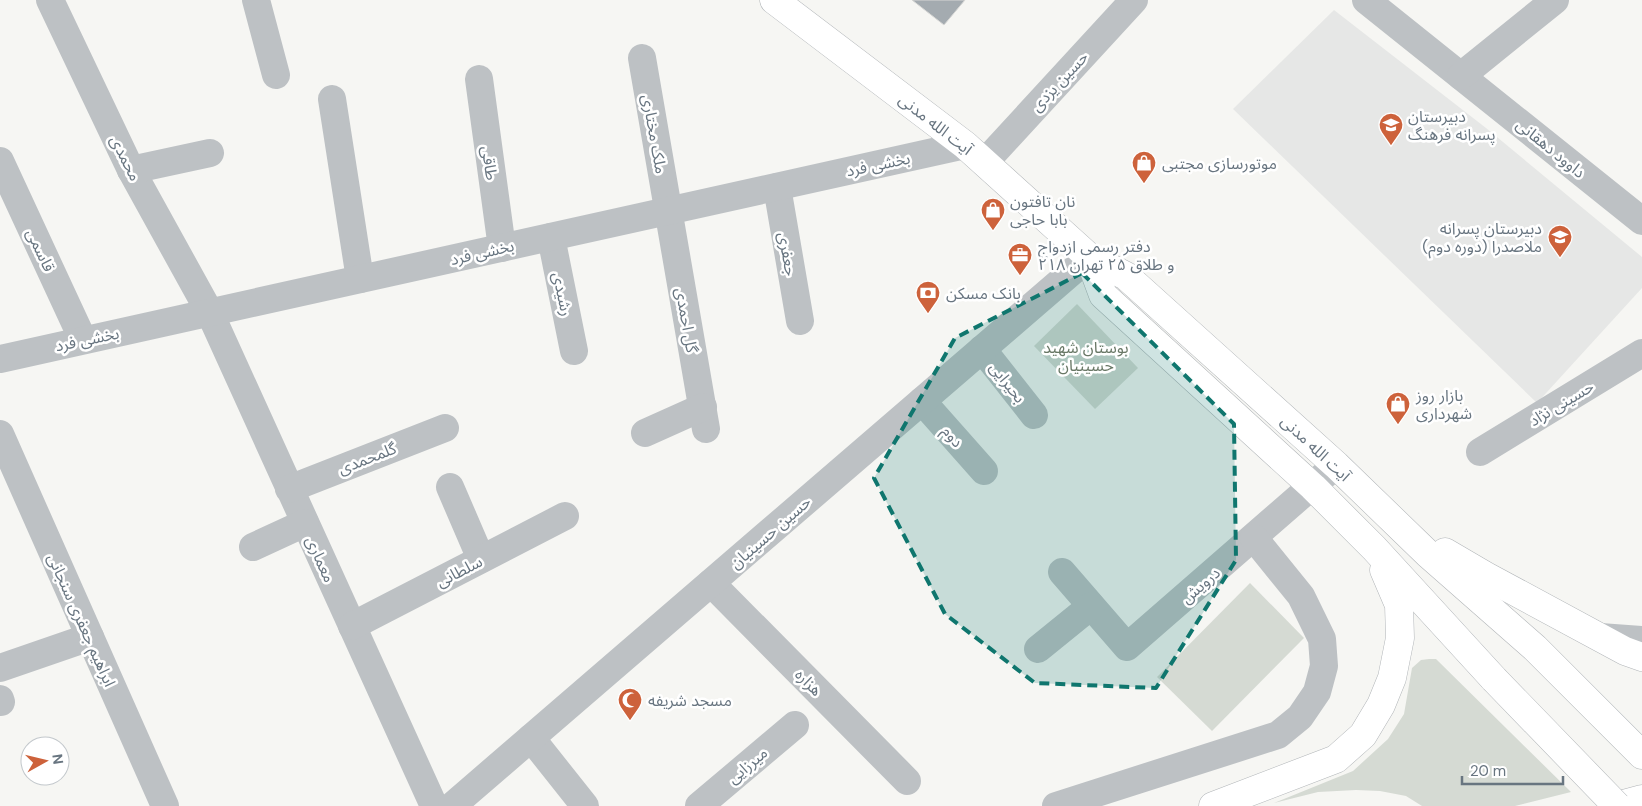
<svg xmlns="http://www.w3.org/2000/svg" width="1642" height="806" font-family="'DM Sans','Noto Sans Arabic',sans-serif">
<rect width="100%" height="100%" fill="#f6f6f3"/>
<polygon fill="#e6e7e6" points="1334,10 1486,128 1642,257 1642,288 1537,403 1233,109"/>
<g fill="#d5dad3">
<polygon points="1077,304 1138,368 1095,409 1034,346"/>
<polygon points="1250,583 1304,638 1212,731 1157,677"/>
<polygon points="1429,659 1436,659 1571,792 1515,806 1422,806 1406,796 1380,791 1356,790 1318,792 1274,803 1353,771 1388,739 1404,714 1412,668 1421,660"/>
</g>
<polygon fill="#a4abb0" stroke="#d7d7d5" points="912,0 965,0 944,25"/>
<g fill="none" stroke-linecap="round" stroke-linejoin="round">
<defs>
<g id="major">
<polyline points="774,0 965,145 1089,257 1126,276 1336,465 1428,554 1535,648 1642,755"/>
<polyline points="1089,257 1103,295 1313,487 1374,548 1494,679"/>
<polyline points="1445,552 1486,576 1625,651 1642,657"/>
<polyline points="1213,806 1336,759 1363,735 1381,705 1392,678 1400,638 1399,605 1384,570"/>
</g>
<polyline id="highway" points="1616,806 1642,799"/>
</defs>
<use href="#major" stroke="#b1b5b8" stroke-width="29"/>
<use href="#highway" stroke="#b1b4b7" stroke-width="29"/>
<g stroke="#bdc1c4" stroke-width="28">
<polyline points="50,0 131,170 210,313 434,806"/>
<polyline points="256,0 276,75"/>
<polyline points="1366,0 1642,221"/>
<polyline points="642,58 706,429"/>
<polyline points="1461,76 1555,0"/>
<polyline points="479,79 502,248"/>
<polyline points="332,99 360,279"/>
<polyline points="0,161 83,340"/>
<polyline points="985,162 1134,0"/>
<polyline points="131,170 210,153"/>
<polyline points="777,187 800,321"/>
<polyline points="551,237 574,351"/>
<polyline points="982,349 1034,415"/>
<polyline points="0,359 965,145"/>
<polyline points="922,401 984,471"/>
<polyline points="645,433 703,407"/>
<polyline points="0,434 165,806"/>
<polyline points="1480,452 1642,353"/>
<polyline points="450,487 481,559"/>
<polyline points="289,489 445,428"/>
<polyline points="253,547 305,523"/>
<polyline points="1062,572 1127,647 1336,465"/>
<polyline points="711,583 907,781"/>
<polyline points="352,626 565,516"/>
<polyline points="1600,637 1642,640"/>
<polyline points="1038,649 1091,606"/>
<polyline points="0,668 90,637"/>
<polyline points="0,699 1,702"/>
<polyline points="531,738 585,806"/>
<polyline points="452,806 1089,257"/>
<polyline points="699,806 795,725"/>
<polyline points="1056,806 1278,735 1300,717 1317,692 1324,666 1322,639 1301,596 1254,538"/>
</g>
<use href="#major" stroke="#fff" stroke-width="28"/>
<use href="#highway" stroke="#fff" stroke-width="28"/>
<defs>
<polyline id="major-bridge" points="1494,679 1617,806"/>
</defs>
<use href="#major-bridge" stroke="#b1b5b8" stroke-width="29" stroke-linecap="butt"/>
<use href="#major-bridge" stroke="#fff" stroke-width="28"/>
</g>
<path fill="#0f766e" fill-opacity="0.2" stroke="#0f766e" stroke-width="4" stroke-dasharray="10 6" stroke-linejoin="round" d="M1082 273 1234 424 1236 560 1156 688 1035 683 945 614 874 478 955 338Z"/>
<defs>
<symbol id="school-pin" viewBox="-11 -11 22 30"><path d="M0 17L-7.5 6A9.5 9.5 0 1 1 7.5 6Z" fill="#cd623b" stroke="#fff"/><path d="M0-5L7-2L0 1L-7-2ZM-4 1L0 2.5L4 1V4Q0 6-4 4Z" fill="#fff"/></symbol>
<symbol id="shop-pin" viewBox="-11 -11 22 30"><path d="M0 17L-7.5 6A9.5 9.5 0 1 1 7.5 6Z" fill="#cd623b" stroke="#fff"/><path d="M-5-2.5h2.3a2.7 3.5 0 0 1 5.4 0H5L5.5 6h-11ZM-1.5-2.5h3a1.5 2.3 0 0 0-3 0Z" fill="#fff"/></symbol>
<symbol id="office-pin" viewBox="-11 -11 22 30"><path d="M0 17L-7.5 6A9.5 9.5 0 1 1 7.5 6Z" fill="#cd623b" stroke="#fff"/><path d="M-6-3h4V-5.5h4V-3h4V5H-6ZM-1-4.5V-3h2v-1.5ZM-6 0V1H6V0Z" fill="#fff"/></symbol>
<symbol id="bank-pin" viewBox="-11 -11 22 30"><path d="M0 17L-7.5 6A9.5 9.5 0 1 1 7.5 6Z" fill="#cd623b" stroke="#fff"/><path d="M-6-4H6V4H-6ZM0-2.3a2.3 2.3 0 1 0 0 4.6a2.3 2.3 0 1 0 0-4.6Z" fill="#fff"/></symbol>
<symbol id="mosque-pin" viewBox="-11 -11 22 30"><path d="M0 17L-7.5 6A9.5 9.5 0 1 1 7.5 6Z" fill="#cd623b" stroke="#fff"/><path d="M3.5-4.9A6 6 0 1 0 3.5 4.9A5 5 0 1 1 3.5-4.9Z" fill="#fff"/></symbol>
</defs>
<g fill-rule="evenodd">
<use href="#school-pin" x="1377" y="111" width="28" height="38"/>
<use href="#shop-pin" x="1130" y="149" width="28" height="38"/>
<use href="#shop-pin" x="979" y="196" width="28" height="38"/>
<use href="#school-pin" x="1546" y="223" width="28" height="38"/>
<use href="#office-pin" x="1006" y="241" width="28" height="38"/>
<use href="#bank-pin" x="914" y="279" width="28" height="38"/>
<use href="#shop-pin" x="1384" y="390" width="28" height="38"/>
<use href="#mosque-pin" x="616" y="686" width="28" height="38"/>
</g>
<g text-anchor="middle" stroke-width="5" stroke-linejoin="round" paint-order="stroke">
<g font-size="16" fill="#687580" stroke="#fff">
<text transform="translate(1059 81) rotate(-47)" y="6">حسین یزدی</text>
<text transform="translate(936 124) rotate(38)" y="6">آیت الله مدنی</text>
<text transform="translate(655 134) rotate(80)" y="6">ملک مختاری</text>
<text transform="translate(1551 148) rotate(39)" y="6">داوود دهقانی</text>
<text transform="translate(126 158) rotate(63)" y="6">محمدی</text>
<text transform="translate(490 163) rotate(82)" y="6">طاقی</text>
<text transform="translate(878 164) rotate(-12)" y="6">بخشی فرد</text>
<text transform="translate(41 250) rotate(65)" y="6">قاسمی</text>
<text transform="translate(482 252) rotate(-13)" y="6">بخشی فرد</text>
<text transform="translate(788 254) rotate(80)" y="6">جعفری</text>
<text transform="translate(563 294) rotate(78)" y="6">رشیدی</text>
<text transform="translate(687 320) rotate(80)" y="6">گل احمدی</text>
<text transform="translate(87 339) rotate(-12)" y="6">بخشی فرد</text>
<text transform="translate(1008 382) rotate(52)" y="6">بحیرایی</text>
<text transform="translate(1561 403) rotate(-31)" y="6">حسینی نژاد</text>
<text transform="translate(953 436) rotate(49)" y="6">دوم</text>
<text transform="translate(1316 448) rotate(43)" y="6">آیت الله مدنی</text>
<text transform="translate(367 458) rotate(-21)" y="6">گلمحمدی</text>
<text transform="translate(770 532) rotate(-41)" y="6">حسین حسینیان</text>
<text transform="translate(321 559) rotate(66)" y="6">معماری</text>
<text transform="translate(459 571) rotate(-27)" y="6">سلطانی</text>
<text transform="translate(1200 585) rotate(-41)" y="6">درویش</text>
<text transform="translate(82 620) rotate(66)" y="6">ابراهیم جعفری سنجانی</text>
<text transform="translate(809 682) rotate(45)" y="6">هزاره</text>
<text transform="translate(747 765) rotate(-40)" y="6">میرزایی</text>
</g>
<g font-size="16" fill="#687580" stroke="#fff" text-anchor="start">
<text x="1408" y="122">دبیرستان<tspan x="1408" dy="18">پسرانه فرهنگ</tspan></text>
<text x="1162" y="169">موتورسازی مجتبی</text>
<text x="1010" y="207">نان تافتون<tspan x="1010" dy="18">بابا حاجی</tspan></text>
<text x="1542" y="234" text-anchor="end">دبيرستان پسرانه<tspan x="1542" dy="18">ملاصدرا (دوره دوم)</tspan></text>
<text x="1038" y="252">دفتر رسمی ازدواج<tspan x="1038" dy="18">۲۱۸ و طلاق ۲۵ تهران</tspan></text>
<text x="946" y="299">بانک مسکن</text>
<text x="1416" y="401">بازار روز<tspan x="1416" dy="18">شهرداری</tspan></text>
<text x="648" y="706">مسجد شریفه</text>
</g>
<g font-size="16" fill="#697866" stroke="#fff">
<text x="1086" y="353">بوستان شهید<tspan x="1086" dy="18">حسینیان</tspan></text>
</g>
</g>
<g transform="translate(45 761) rotate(82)"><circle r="24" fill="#ffffff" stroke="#c3c8cc"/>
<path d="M0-4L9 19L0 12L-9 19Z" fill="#cd623b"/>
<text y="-8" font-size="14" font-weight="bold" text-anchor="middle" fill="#687580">N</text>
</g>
<path d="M1462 776v8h101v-8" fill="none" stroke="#687580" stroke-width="2.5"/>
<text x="1470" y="776" font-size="15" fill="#687580" stroke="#ffffff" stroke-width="4" paint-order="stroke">20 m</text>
</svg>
